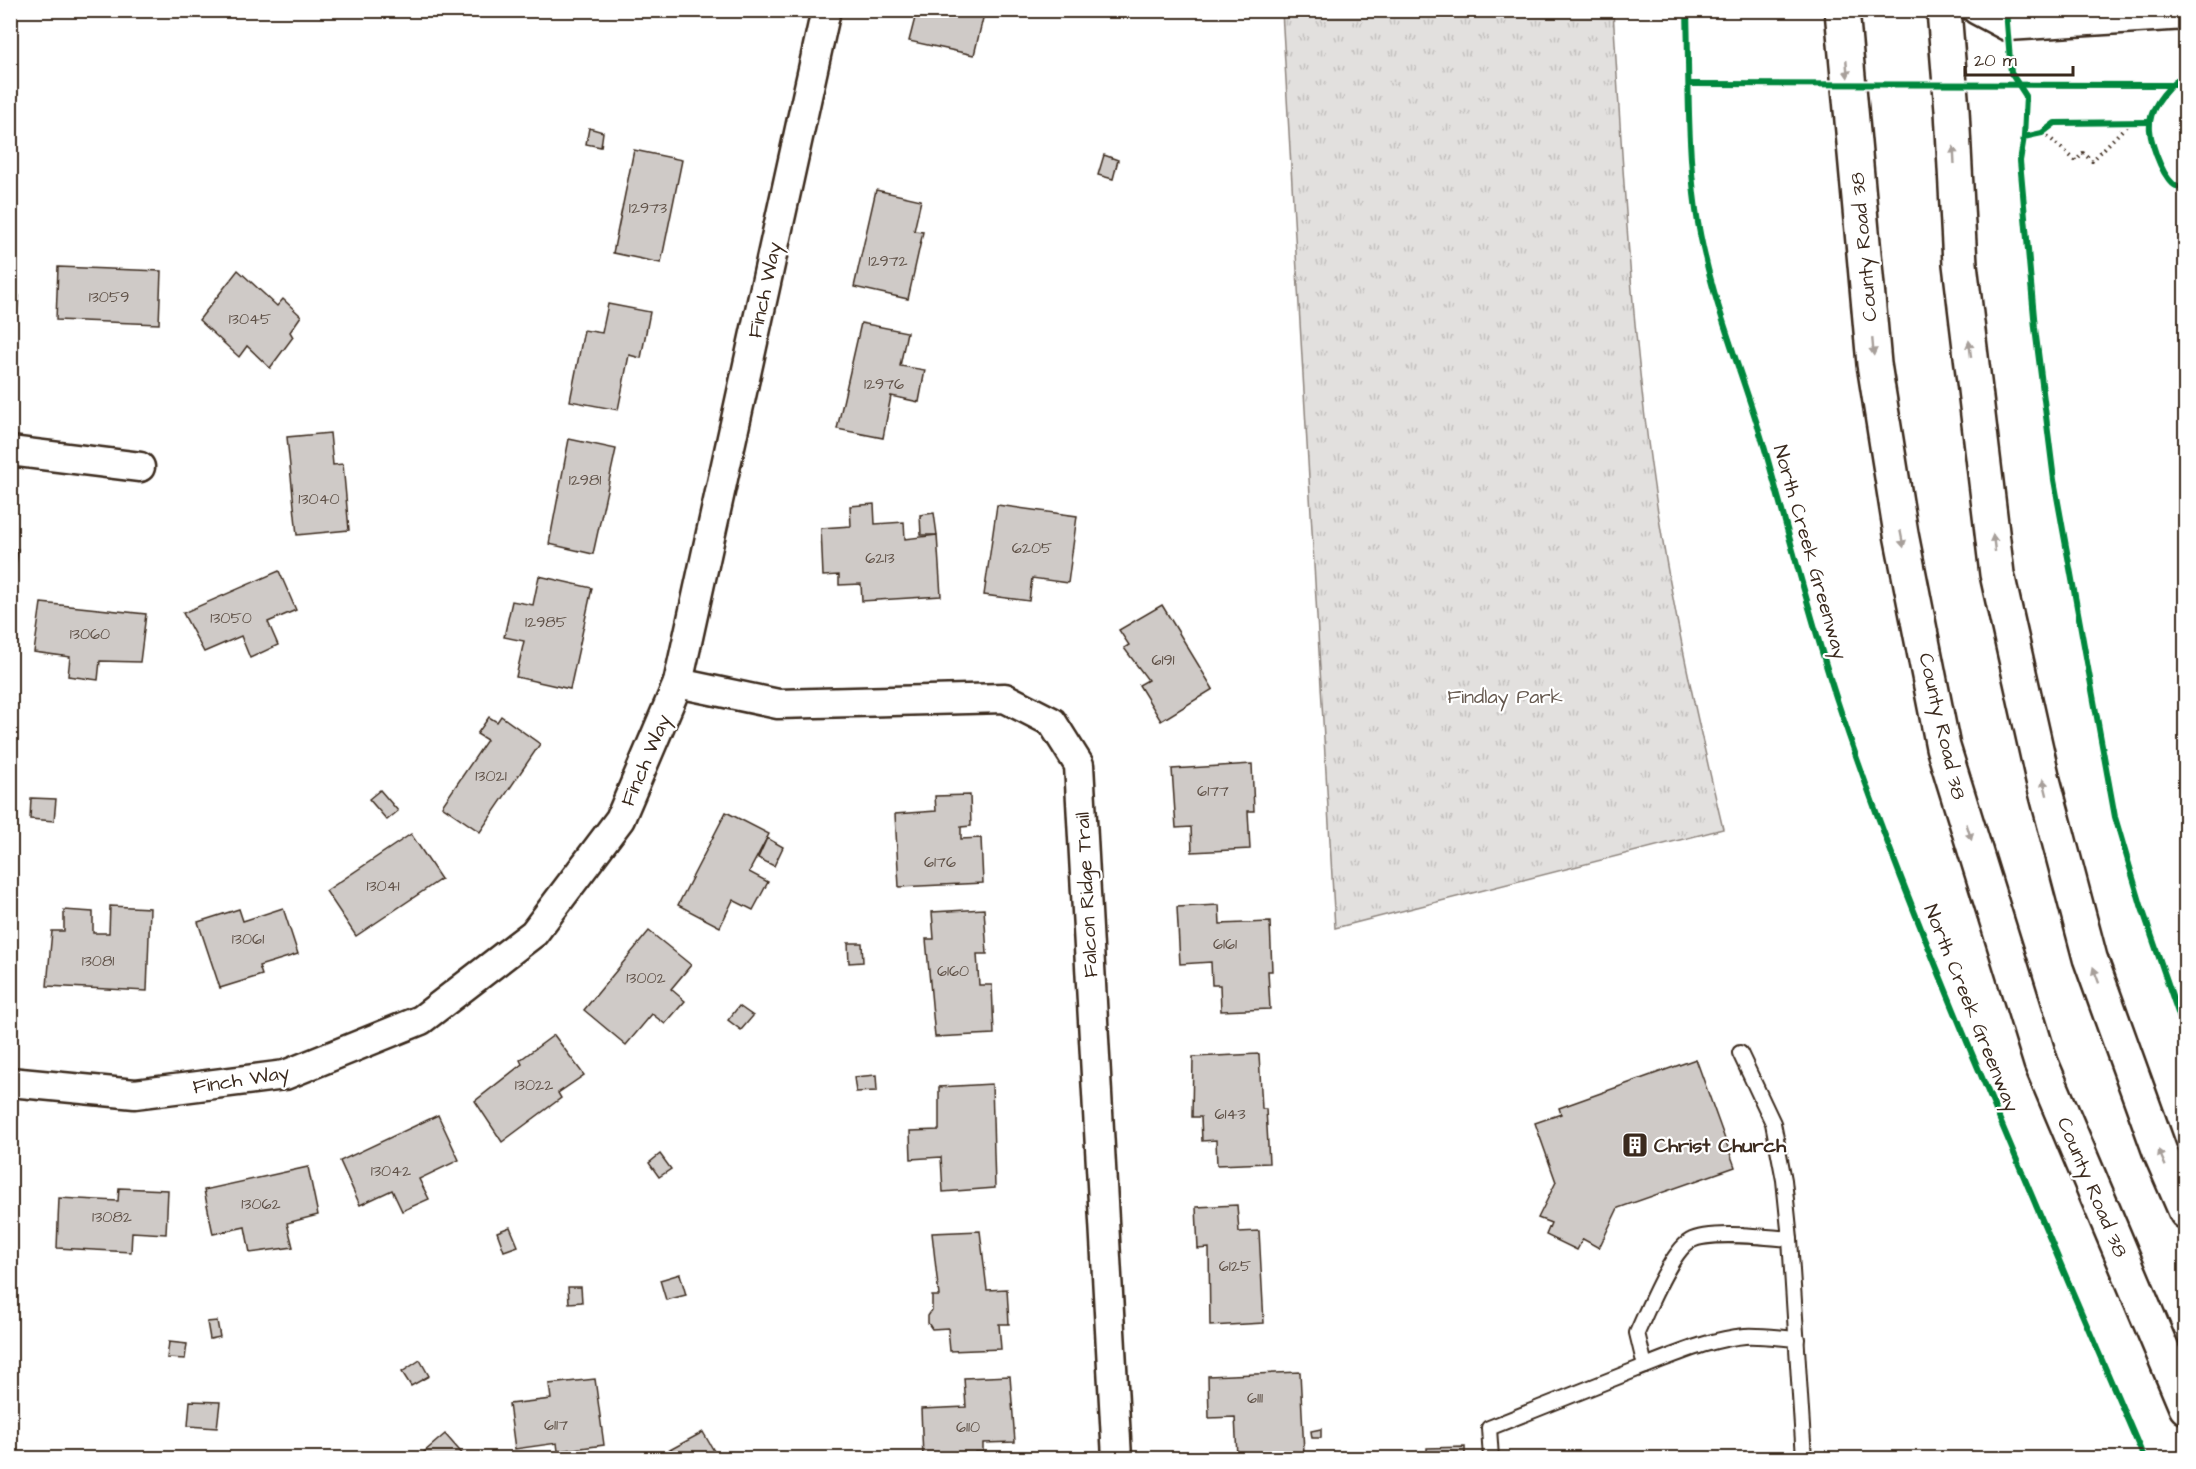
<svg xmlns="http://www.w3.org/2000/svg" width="2196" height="1469" font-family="'Architects Daughter',sans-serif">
<defs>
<pattern id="park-tufts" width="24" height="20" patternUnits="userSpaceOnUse" patternTransform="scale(1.5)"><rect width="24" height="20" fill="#e2e0de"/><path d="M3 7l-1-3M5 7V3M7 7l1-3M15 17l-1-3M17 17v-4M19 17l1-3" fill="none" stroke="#c3c0be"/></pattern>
</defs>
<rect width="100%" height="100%" fill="#fff"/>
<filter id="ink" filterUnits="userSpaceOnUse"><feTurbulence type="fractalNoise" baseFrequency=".0167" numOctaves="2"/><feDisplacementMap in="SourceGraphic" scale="12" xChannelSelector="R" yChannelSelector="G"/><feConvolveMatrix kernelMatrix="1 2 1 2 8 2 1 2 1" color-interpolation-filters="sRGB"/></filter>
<g filter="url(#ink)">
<path fill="url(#park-tufts)" stroke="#8e857e" stroke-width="1.5" d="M1282 11H1613C1623 170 1631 328 1654 486 1671 602 1696 715 1723 829L1335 928Z"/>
<g fill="#cfcac7" stroke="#3b2a1e" stroke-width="1.5">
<polygon points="917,10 985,10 974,55 909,41"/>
<polygon points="589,128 603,132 601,147 586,144"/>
<polygon points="634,150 682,160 661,263 613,253"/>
<polygon points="1104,155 1118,160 1113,179 1098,175"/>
<polygon points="876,190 921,200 914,231 923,232 908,299 854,287"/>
<polygon points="58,267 161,271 159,324 56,320"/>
<polygon points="238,270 277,306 283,299 301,316 290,332 293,337 270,368 247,346 239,357 199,320"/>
<polygon points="10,295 19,296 13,343 10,343"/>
<polygon points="608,304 650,312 641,358 629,355 618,410 570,401 584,330 602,333"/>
<polygon points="861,323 907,332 900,366 925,370 919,402 891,396 883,438 837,429"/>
<polygon points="330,433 333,465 343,464 349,530 297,535 287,437"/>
<polygon points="569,439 616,449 593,554 549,544"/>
<polygon points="874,504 875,524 904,522 905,539 937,535 941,596 862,601 861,584 839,585 839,575 823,576 821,528 851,526 850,506"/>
<polygon points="997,505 1077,516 1068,583 1032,578 1029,601 984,595"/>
<polygon points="934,513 937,535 921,535 920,515"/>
<polygon points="10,548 18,549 10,613"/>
<polygon points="279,571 296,610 268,622 278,645 250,658 241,636 204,652 183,613"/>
<polygon points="539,576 592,588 570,689 516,677 524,641 504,637 512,601 533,605"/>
<polygon points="41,603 146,614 140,662 100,661 98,680 68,676 70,657 34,652"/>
<polygon points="1162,605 1213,689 1161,721 1139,685 1148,680 1124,648 1129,645 1119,630"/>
<polygon points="501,716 540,744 480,832 442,806 487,740 477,734 489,717 497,722"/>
<polygon points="1252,764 1254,811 1248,811 1250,849 1192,852 1191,827 1176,828 1172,769"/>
<polygon points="380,790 398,811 387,820 369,799"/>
<polygon points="970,795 971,826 961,827 961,839 981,838 983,883 899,887 895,814 936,811 935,796"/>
<polygon points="31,798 56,799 54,821 30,819"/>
<polygon points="726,812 769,834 749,872 768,882 753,910 733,900 720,927 678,905"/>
<polygon points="411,834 441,879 356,936 326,891"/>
<polygon points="767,838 783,847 774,866 758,858"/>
<polygon points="1219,905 1220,924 1270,922 1272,971 1268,971 1270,1009 1221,1011 1220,985 1212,985 1211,962 1180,964 1177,907"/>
<polygon points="110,906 150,908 147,991 47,986 52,931 64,931 64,910 93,912 93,933 109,933"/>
<polygon points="283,908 298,954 259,966 262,975 220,988 198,922 239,909 243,921"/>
<polygon points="984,909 987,954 977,954 979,985 992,985 994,1034 935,1037 926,939 934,939 932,912"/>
<polygon points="649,931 691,965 671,989 685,1001 665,1024 652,1014 626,1045 584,1010"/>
<polygon points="848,943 862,943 863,962 849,963"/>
<polygon points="739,1006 753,1016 741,1030 728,1020"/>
<polygon points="554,1035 584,1075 558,1093 561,1098 502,1142 475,1101 522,1064 520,1060"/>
<polygon points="1259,1054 1262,1109 1266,1109 1269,1163 1217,1165 1216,1140 1202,1141 1201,1117 1192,1117 1193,1057"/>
<polygon points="1696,1059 1735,1167 1618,1208 1599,1248 1583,1239 1577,1250 1546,1235 1551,1223 1538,1218 1556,1182 1535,1123 1561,1114 1559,1108"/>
<polygon points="876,1075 877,1091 856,1092 854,1077"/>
<polygon points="992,1084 995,1188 943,1192 941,1157 911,1159 910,1131 939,1130 939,1087"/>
<polygon points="438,1115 459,1160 419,1179 429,1199 402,1211 392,1190 360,1205 340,1161"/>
<polygon points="660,1154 671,1169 659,1177 649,1163"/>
<polygon points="308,1167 318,1215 287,1223 293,1247 250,1253 245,1227 213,1234 204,1190"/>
<polygon points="119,1188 168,1190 166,1234 132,1232 131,1252 57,1248 59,1198 118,1201"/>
<polygon points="1237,1205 1239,1232 1259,1231 1264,1323 1210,1326 1209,1248 1198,1249 1196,1207"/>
<polygon points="510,1227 518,1246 504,1251 497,1232"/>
<polygon points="980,1231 987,1290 1007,1289 1009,1324 999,1324 1001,1349 950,1351 948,1328 932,1329 928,1323 928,1316 932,1310 932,1296 939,1296 932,1233"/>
<polygon points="680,1274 686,1295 666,1300 660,1280"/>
<polygon points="568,1287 581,1287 582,1302 569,1303"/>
<polygon points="217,1321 220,1337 210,1339 207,1322"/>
<polygon points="169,1342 187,1344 185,1359 167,1358"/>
<polygon points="420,1360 429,1376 411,1386 402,1372"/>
<polygon points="1300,1372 1304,1453 1237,1456 1235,1417 1209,1418 1208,1376"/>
<polygon points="1010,1376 1015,1442 983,1443 983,1452 975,1452 974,1458 923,1458 921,1409 966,1407 964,1378"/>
<polygon points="595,1379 604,1445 558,1451 557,1443 515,1449 509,1404 551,1399 549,1384"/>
<polygon points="190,1401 220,1402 217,1428 188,1426"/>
<polygon points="1321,1429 1321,1438 1312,1438 1311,1431"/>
<polygon points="703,1432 718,1458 655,1458"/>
<polygon points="445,1434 466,1458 417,1458"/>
<polygon points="1465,1447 1465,1458 1427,1458 1427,1448"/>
</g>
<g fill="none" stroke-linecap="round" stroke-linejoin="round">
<defs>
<g id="service">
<polyline points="1740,1053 1773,1123 1784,1180 1790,1239"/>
<path d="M1645 1366C1677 1354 1710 1339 1745 1336 1762 1335 1780 1338 1797 1339"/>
<path d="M1491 1458 1489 1428 1645 1366 1637 1333C1647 1311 1671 1252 1690 1241 1709 1230 1767 1237 1790 1239L1804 1458"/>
</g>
<g id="minor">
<polyline points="1977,10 2007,26 2186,15"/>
<polyline points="10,451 140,467"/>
<polyline points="678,683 778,704 1005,698 1052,722 1079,765 1117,1458"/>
<polyline points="10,1082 135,1094 285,1075 421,1020 534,933 620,819 678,683 826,10"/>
</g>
<g id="secondary">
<polyline points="1842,10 1874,364 1901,534 1943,747 2041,1063 2186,1407"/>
<polyline points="1944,10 1952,110 1960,264 1997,574 2043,780 2090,958 2160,1152 2186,1212"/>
</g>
</defs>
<use href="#service" stroke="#3b2a1e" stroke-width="18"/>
<use href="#minor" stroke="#3b2a1e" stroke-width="33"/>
<use href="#secondary" stroke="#3b2a1e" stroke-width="38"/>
<polyline stroke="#3b2a1e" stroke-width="4" stroke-dasharray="1.5 4.5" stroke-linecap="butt" points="2043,132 2076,161 2083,153 2092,161 2129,123"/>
<use href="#service" stroke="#fff" stroke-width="14"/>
<use href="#minor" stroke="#fff" stroke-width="28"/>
<use href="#secondary" stroke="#fff" stroke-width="33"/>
<defs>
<g id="cycleway">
<path d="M1687 10C1689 77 1687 144 1696 210 1708 294 1743 373 1766 453 1789 535 1810 617 1836 697 1875 816 1922 933 1970 1049 2027 1186 2085 1322 2144 1458"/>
<polyline points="2006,10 2011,73 2026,96 2024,137 2020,161 2035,328 2054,480 2115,817 2141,905 2186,1036"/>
<path d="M2186 74C2171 83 2152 104 2150 122 2148 138 2161 173 2173 184 2176 187 2182 188 2186 190"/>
<polyline points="1689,84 2186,85"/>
<polyline points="2024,137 2042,133 2055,123 2150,122"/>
</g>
</defs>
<use href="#cycleway" stroke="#fff" stroke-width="10"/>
<use href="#cycleway" stroke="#00873e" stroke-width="6"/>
</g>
<defs><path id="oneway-solid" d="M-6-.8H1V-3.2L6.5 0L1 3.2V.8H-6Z" transform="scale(1.5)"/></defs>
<g fill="#a79f9a">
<use href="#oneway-solid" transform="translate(1847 69) rotate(85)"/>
<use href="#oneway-solid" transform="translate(1954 155) rotate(-93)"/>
<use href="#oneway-solid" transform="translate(1873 347) rotate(85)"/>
<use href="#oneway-solid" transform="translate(1970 349) rotate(-97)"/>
<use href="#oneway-solid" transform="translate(1902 539) rotate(79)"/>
<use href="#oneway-solid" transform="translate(1994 543) rotate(-97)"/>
<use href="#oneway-solid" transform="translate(2045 787) rotate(-104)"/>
<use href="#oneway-solid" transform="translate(1969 832) rotate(73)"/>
<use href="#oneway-solid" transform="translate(2096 975) rotate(-110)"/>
<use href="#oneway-solid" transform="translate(2162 1158) rotate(-113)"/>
</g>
</g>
<defs>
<symbol id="building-square" viewBox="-11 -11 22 22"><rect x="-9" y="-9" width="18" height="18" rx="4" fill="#3b2a1e" stroke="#fff"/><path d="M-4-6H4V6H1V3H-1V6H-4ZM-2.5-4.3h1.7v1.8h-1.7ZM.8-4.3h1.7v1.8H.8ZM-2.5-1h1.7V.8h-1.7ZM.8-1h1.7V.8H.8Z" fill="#fff"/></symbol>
</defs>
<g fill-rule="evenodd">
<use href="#building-square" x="1620" y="1130" width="30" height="30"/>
</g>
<g text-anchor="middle" stroke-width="4.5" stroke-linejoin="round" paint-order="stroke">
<g font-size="16" fill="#605248">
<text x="648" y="213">12973</text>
<text x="888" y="266">12972</text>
<text x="109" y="302">13059</text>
<text x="250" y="324">13045</text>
<text x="884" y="389">12976</text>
<text x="585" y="485">12981</text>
<text x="319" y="504">13040</text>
<text x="1032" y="553">6205</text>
<text x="880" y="563">6213</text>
<text x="231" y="623">13050</text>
<text x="546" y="627">12985</text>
<text x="90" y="639">13060</text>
<text x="1163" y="665">6191</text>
<text x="491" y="781">13021</text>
<text x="1213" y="796">6177</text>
<text x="940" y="867">6176</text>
<text x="383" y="891">13041</text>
<text x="248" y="944">13061</text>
<text x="1225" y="949">6161</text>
<text x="98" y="966">13081</text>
<text x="953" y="976">6160</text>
<text x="646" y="983">13002</text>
<text x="534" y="1090">13022</text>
<text x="1230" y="1119">6143</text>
<text x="391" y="1176">13042</text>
<text x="261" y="1209">13062</text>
<text x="112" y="1222">13082</text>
<text x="1235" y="1271">6125</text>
<text x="1255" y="1403">6111</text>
<text x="556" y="1430">6117</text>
<text x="968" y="1432">6110</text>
</g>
<g font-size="20" fill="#3b2a1e" stroke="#fff">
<text transform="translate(1863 247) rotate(-95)" y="7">County Road 38</text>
<text transform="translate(764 290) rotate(-78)" y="7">Finch Way</text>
<text transform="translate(1811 552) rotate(74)" y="7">North Creek Greenway</text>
<text transform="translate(1943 726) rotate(77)" y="7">County Road 38</text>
<text transform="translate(645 760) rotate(-67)" y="7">Finch Way</text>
<text transform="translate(1086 895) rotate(-93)" y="7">Falcon Ridge Trail</text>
<text transform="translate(1972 1008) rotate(68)" y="7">North Creek Greenway</text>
<text transform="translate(241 1079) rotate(-9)" y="7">Finch Way</text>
<text transform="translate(2093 1187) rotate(67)" y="7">County Road 38</text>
</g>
<g font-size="20" fill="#65584e" stroke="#fff">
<text x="1505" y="703">Findlay Park</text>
</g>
<g font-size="20" font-weight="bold" fill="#3b2a1e" stroke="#fff" text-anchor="start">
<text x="1654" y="1152">Christ Church</text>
</g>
</g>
<rect width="2196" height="1469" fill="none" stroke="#fff" stroke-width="36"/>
<rect x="18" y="18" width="2160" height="1433" fill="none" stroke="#3b2a1e" stroke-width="2" filter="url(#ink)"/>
<path d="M1965 66v9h108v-9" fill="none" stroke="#3b2a1e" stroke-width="3"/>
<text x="1974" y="66" font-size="18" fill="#3b2a1e" stroke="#ffffff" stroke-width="4.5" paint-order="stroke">20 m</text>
</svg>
